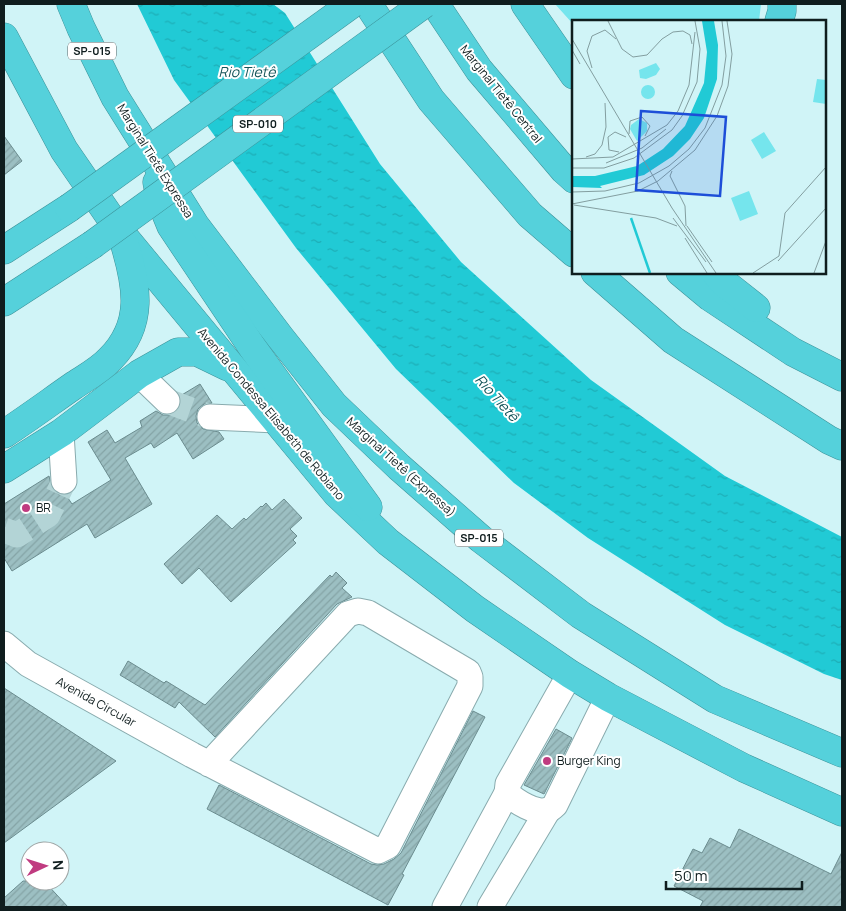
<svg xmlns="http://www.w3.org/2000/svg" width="846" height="911" font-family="Manrope,sans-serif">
<defs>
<pattern id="water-ripples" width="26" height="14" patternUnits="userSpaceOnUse" patternTransform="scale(1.25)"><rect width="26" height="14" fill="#21cad5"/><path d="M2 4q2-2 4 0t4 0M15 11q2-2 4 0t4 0" fill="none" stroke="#1dadb6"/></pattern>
<pattern id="building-hatch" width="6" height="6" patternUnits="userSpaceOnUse" patternTransform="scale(1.25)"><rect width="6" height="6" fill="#9cbfc2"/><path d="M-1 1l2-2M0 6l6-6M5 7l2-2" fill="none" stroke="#85a4a6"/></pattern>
</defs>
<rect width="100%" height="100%" fill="#d0f4f7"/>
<polygon fill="#75e5ed" points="555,4 761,4 759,21 574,21 573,24"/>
<polygon fill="url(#water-ripples)" points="137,4 273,4 285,13 380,164 461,262 591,380 725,476 842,537 842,680 824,674 725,625 588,538 514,483 396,369 296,248 174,80"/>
<g fill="url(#building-hatch)" stroke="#6b8c8f">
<polygon points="4,136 22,161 4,175"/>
<polygon points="200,384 212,403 204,404 198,409 196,416 197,423 203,429 219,432 224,439 193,459 177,433 154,448 151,443 125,458 152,504 95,538 87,524 12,571 4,558 4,504 49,476 52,489 58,494 66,495 72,504 111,480 88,442 107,430 115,443 142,427 140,421 156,411 163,415 171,415 178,411 181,405 180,396"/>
<polygon points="284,499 302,518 290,529 297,536 293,540 296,543 231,602 199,568 182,584 164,564 217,515 232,529 244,518 246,520 261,506 262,507 266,503 272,510"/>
<polygon points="336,572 347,583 342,588 352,597 337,604 215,737 179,702 175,708 120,675 128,661 164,683 166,681 205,705 330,575 332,577"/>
<polygon points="4,688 116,761 4,843"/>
<polygon points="473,711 485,717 402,874 404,875 388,905 207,809 219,785 371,864 377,865 384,864 394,859 401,853"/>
<polygon points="556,729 572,738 544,794 524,785"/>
<polygon points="739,829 831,874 842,852 842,907 700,907 703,901 674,886 693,849 702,853 710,838 730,848"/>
<polygon points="23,881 44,881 68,907 4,907 4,898"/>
</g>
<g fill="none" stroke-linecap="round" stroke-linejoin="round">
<g stroke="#b3d4d6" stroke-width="25" stroke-dasharray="25 12" stroke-linecap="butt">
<polyline points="167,401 210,417"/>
<polyline points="4,530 17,535 48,515 64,481"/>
</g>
<defs>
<g id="minor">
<polyline points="139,374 167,401"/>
<polyline points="210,417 276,420"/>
<polyline points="61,433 64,481"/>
<polyline points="4,644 28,664 192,755 378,851 388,846 470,686 470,677 468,672 368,613 358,611 348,614 209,764"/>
<path d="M570 674 508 784 507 793C515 801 537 815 548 810 551 809 553 807 555 805L608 697"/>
<polyline points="445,907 507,793"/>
<polyline points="490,907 548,810"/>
</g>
<g id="highway">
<polyline points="71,4 81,28 115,97 195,225 280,337 334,405 399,467 481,539 581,615 715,699 842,753"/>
<polyline points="368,4 431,100 530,215 574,253"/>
<polyline points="435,4 479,70 564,170 574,179"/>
<polyline points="525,4 574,75"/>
<polyline points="779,21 782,11 782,4"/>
<polyline points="4,37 64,150 121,233 337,494 388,542 475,609 570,674 608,697 744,768 842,812"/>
<polyline points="157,182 160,199 171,226 252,347 368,507"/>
<polyline points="4,250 69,208"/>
<polyline points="595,272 673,340 829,440 842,446"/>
<polyline points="680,272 710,297 793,352 842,377"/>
<polyline points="715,272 722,281 756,308"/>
<polyline points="4,302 92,245"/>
<path d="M4 434C27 419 50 402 73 386 85 378 100 370 110 359 145 324 137 285 124 242"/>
<polyline points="4,469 61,433 139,374 178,352 197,352 228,367"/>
</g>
</defs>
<use href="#minor" stroke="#89abae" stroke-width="27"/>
<use href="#highway" stroke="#3c9299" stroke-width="29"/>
<use href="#minor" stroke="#fff" stroke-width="25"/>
<use href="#highway" stroke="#55d1db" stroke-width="28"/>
<defs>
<g id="highway-bridge">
<polyline points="69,208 352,4"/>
<polyline points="92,245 424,4"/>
</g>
</defs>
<use href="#highway-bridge" stroke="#3c9299" stroke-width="29" stroke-linecap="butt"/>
<use href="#highway-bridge" stroke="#55d1db" stroke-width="28"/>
</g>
<g fill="#c03b80" stroke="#fff" stroke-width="2">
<circle cx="26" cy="508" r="5"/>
<circle cx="547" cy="761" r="5"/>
</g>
<g text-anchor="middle" stroke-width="4" stroke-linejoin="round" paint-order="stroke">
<g fill="#fff" stroke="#576162" stroke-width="1">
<rect x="68" y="42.5" width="48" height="17" rx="4"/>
<rect x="233" y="115.5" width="50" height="17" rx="4"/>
<rect x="455" y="529.5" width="48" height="17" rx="4"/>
</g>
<g font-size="11" font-weight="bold" fill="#0f1d1e">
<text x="92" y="55">SP-015</text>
<text x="258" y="128">SP-010</text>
<text x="479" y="542">SP-015</text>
</g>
<g font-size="12" fill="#0f1d1e" stroke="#fff">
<text transform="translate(501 94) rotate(51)" y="4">Marginal Tietê Central</text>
<text transform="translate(155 161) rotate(58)" y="4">Marginal Tietê Expressa</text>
<text transform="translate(271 414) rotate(50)" y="4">Avenida Condessa Elisabeth de Robiano</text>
<text transform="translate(401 467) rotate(42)" y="4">Marginal Tietê (Expressa)</text>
<text transform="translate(96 702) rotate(29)" y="4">Avenida Circular</text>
</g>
<g font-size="12" fill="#0f1d1e" stroke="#fff" text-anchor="start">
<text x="36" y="512">BR</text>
<text x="557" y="765">Burger King</text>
</g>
<g font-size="14" font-style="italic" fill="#145459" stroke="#fff">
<text x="247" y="77">Rio Tietê</text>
<text transform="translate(497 398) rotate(48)" y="5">Rio Tietê</text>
</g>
</g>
<g transform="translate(572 20)">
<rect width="254" height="254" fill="#d0f4f7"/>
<path d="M84 43 88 49 84 55 74 59 68 58 67 50ZM245 59 254 60V84L241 82ZM69 72a7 7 0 1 1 14 0a7 7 0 1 1-14 0ZM67 99 75 103V111L65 121 58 109 59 105ZM192 112 204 131 190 139 179 120ZM177 171 186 194 168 201 159 178Z" fill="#75e5ed"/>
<path d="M130 1H142L146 25 145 59 132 98 118 119 101 136 72 155 28 166 30 168 0 167V156H23L65 146 91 129 113 106 132 63 135 32Z" fill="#21cad5"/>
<path fill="none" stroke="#21cad5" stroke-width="2.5" d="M59 198 78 253"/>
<path fill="none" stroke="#839ea0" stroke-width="1" d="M36 1 50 29 61 37 75 35 90 19M0 19 100 188 144 253M90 19 101 12 111 11 118 15 120 24M0 30 8 44M20 48 15 31 20 16 33 10 44 19M57 114 58 101 70 97 78 106 73 116M47 132 37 130 36 117 43 112 54 117M14 137 23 134 30 125 34 107 33 83M0 139 41 137 95 105 106 91 117 65 123 12M34 143 70 128 94 109M0 148H32L62 138 100 110 110 96 125 62 128 29 123 1M100 151 98 156 113 186 114 206M0 172 33 171 67 163 97 146 117 129 133 108 150 65 154 36 150 1M0 184 66 171 86 161 123 130 145 96 156 66 160 34 155 1M2 185 84 198 105 206M101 198 134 242M115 206 140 242M113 218 135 253M206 241 254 188M181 253 207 236 213 193 254 147M242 253 254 221"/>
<path fill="#1d4ed8" fill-opacity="0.15" stroke="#1d4ed8" stroke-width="2.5" d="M69 91 154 97 148 176 64 170Z"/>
<rect width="254" height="254" fill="none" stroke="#0f1d1e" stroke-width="2.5"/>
</g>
<rect width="846" height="911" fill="none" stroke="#0f1d1e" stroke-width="10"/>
<g transform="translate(45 866) rotate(86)"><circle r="24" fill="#ffffff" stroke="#9fa5a5"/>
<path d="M0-4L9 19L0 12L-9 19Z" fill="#c03b80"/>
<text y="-8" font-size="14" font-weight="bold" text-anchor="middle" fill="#0f1d1e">N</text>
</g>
<path d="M666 881v8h136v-8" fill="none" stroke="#0f1d1e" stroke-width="2.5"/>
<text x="674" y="881" font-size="15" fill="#0f1d1e" stroke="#ffffff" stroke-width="4" paint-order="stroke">50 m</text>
</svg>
